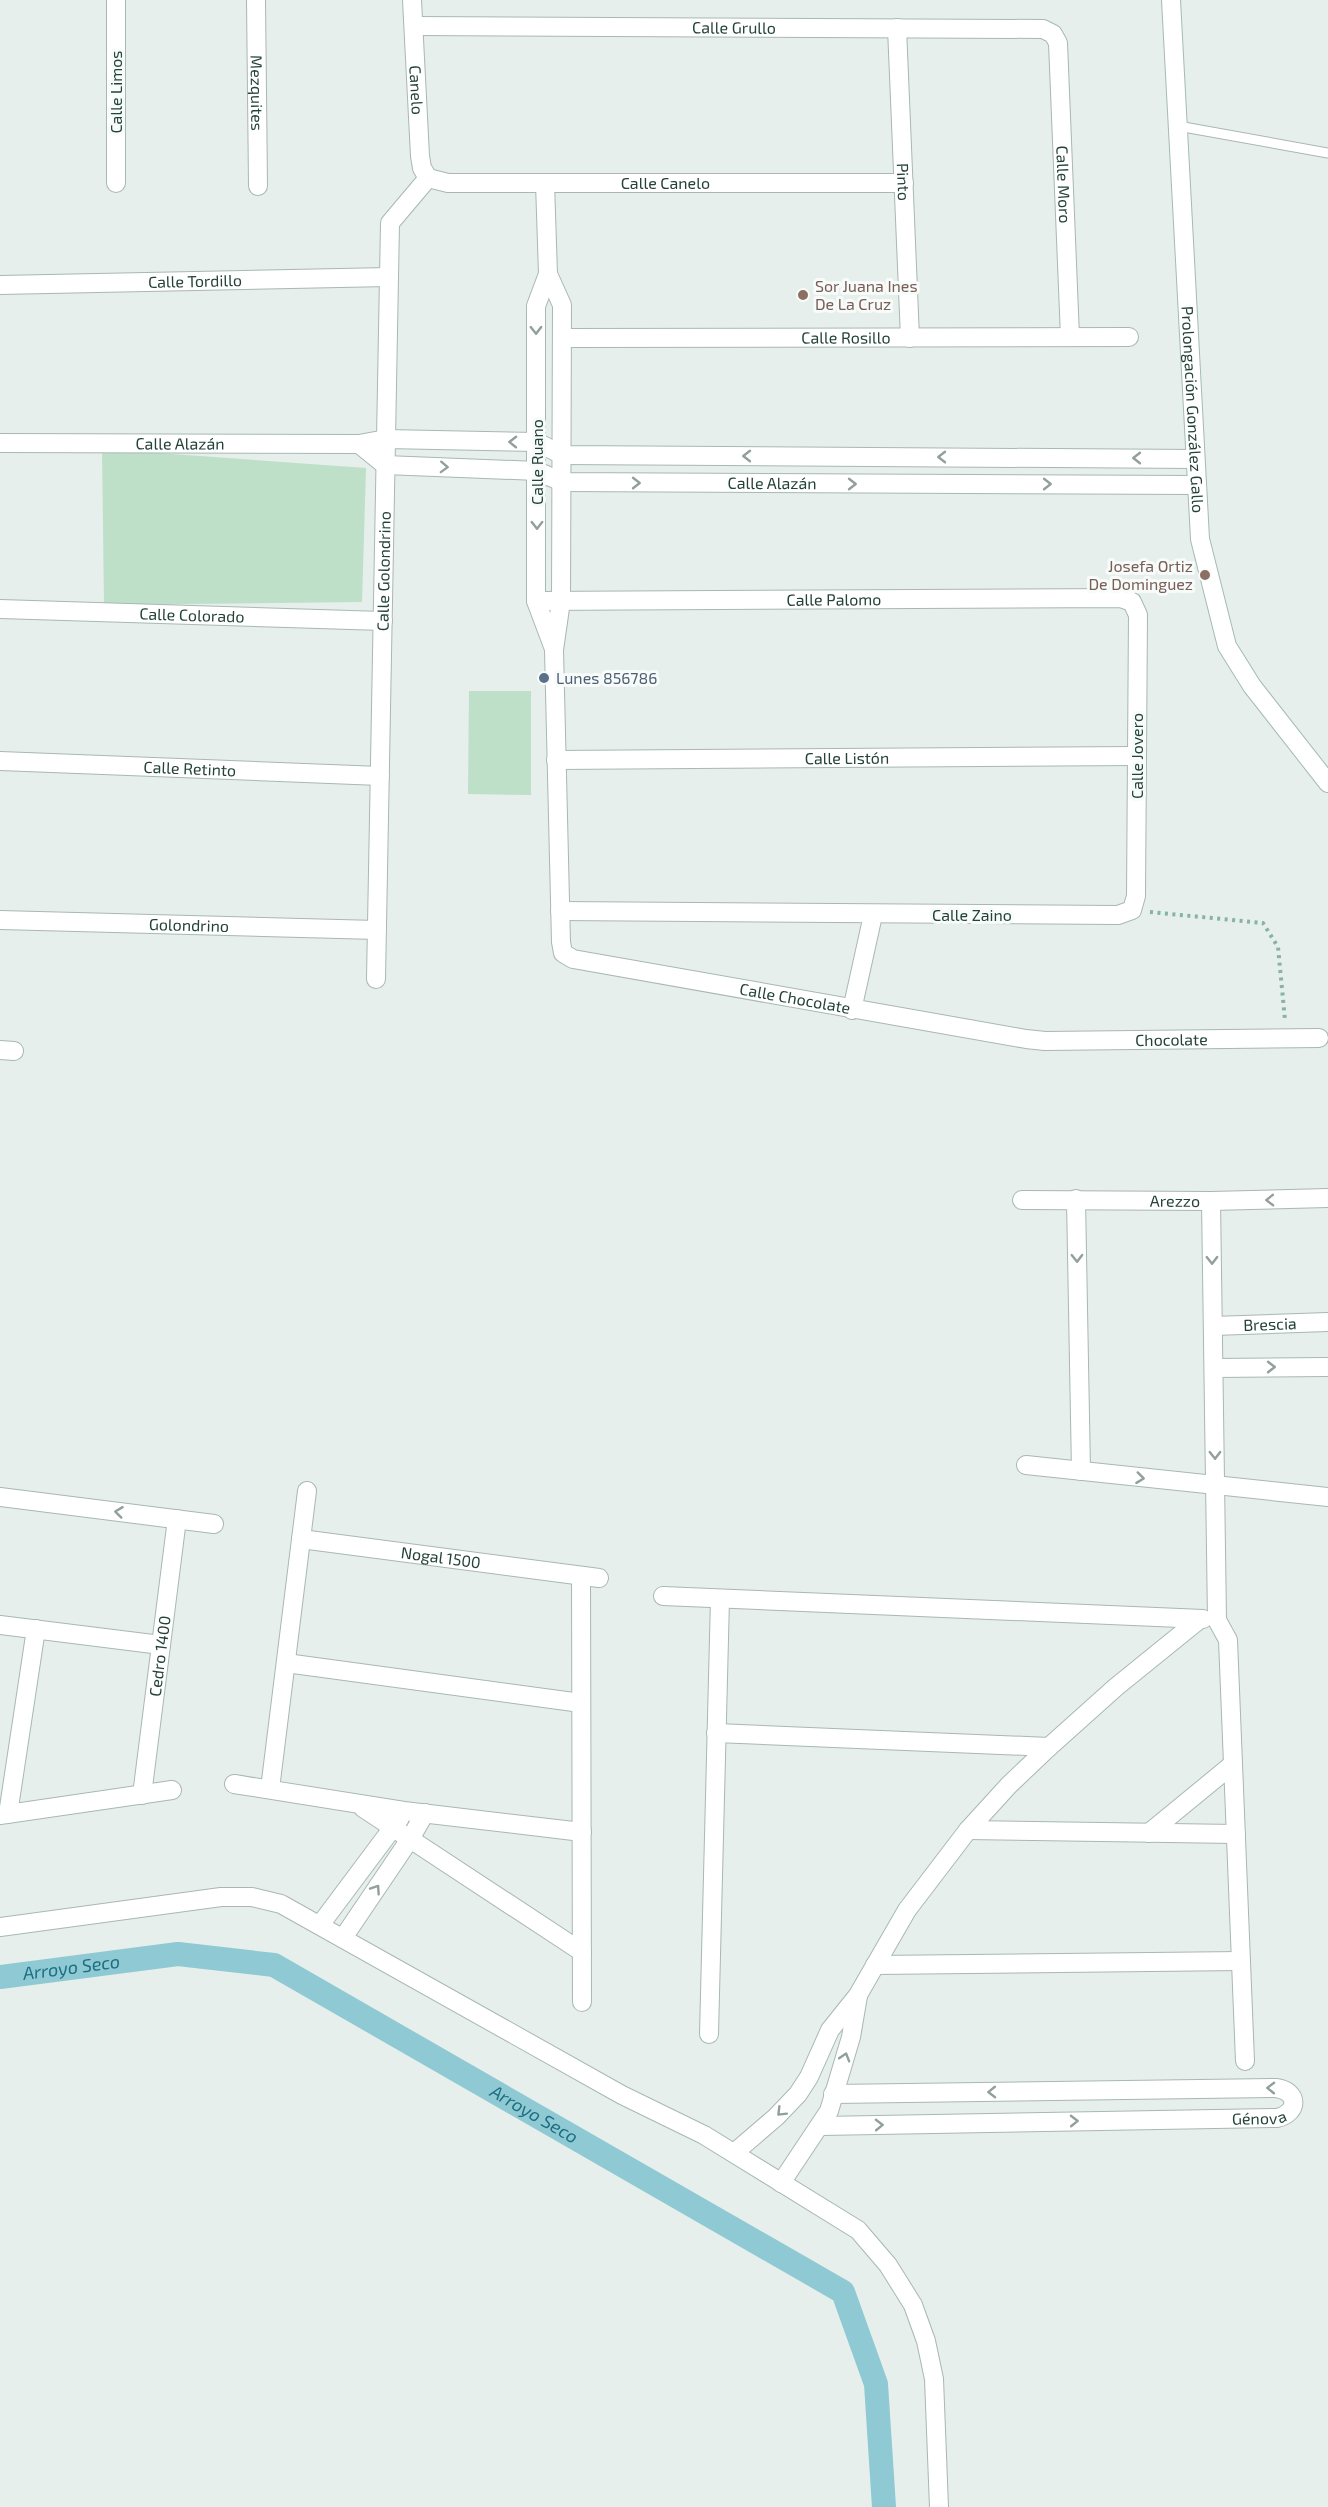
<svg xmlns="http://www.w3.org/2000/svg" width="1328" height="2507" font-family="'Exo 2',sans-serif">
<rect width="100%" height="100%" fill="#e6efeb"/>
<g fill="#bfe0c8">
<polygon points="102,449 366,468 362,602 104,605"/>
<polygon points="469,691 531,691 531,795 468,794"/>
</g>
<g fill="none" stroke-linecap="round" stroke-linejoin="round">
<path stroke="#8ec9d4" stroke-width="24" id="s1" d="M0 1977 178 1954 274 1965 843 2292 876 2384 884 2507"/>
<defs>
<polyline id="lane" points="1178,126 1328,153"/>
<g id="street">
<path id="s2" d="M256 0 258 186"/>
<path id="s3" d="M412 0 420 156 422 168 428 178"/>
<path id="s4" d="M414 26 1043 29 1053 34 1058 43 1070 337"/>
<path id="s5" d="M897 28 910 338"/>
<path id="s6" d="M428 178 448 183H904"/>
<polyline points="116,183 116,0"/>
<polyline points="545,183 548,274 536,306 536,601 554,649"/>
<path id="s7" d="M548 274 562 305 561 601 554 650 561 942 563 953 573 959 1026 1039 1045 1041 1319 1038"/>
<path id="s8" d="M0 285 389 277"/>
<path id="s9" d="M562 338 1129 337"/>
<path id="s10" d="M0 443 359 444 386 439 537 442 562 455 1195 459"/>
<path id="s11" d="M359 444 385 465 537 471 562 482 1197 485"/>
<path id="s12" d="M536 601 1121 598 1132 602 1138 615 1136 896 1132 910 1118 915 560 911"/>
<path id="s13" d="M0 609 383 621"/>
<path id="s14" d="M556 760 1137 756"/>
<path id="s15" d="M0 761 380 776"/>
<path id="s16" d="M0 920 377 930"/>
<path id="s17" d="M376 979 390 223 428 178"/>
<polyline points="852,1010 873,915"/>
<polyline points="0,1050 14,1051"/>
<polyline points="1076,1199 1081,1471"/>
<path id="s18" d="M1022 1200 1211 1201 1328 1198"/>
<polyline points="1211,1201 1217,1620 1228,1640 1245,2061"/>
<path id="s19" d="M1213 1326 1328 1322"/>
<polyline points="1214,1368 1328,1367"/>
<polyline points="1026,1465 1328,1497"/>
<polyline points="0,1497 214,1524"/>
<path id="s20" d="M301 1539 599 1578"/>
<polyline points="581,1576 582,2002"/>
<polyline points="663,1596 1203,1619"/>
<polyline points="0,1625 161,1645"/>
<polyline points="286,1663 581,1703"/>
<polyline points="716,1733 1049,1747"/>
<polyline points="234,1784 404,1811 582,1832"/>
<polyline points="270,1789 307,1491"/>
<path id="s21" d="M142 1795 177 1519"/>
<polyline points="363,1808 582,1952"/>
<polyline points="8,1814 36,1629"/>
<polyline points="0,1815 172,1790"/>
<polyline points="968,1830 1236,1834"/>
<polyline points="1149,1833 1233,1764"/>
<polyline points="320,1925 400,1818"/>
<polyline points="0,1927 221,1897 252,1897 281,1904 622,2095 704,2135 858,2230 888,2265 913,2305 926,2341 934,2379 939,2507"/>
<polyline points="343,1938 410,1839 425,1813"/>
<polyline points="875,1965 1241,1961"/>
<polyline points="709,2034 720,1599"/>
<path id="s22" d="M821 2126 1277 2118C1299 2113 1299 2091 1276 2088L833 2094"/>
<polyline points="734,2153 776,2117 798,2094 809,2077 830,2030 858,1995 907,1910 968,1830 1009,1785 1049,1747 1116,1687 1200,1619"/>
<polyline points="781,2183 829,2111 851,2037 858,1996"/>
</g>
<g id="secondary">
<path id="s23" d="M1171 0 1200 539 1227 646 1252 686 1328 783"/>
</g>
</defs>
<use href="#lane" stroke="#a8b8b2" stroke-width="11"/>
<use href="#street" stroke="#a8b8b2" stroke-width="20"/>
<use href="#secondary" stroke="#a4bbb3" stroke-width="20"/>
<polyline stroke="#86b3a5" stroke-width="4" stroke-dasharray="3 4.5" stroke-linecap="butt" points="1150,912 1263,923 1278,947 1285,1020"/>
<use href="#lane" stroke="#fff" stroke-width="9"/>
<use href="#street" stroke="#fff" stroke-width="18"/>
<use href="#secondary" stroke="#fff" stroke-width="18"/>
</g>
<defs><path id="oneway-chevron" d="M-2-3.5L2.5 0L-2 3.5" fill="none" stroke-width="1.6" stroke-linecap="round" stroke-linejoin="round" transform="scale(1.5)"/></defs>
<g stroke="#92a09c">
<use href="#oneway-chevron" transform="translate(536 330) rotate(89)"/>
<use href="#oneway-chevron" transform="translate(513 442) rotate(-179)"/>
<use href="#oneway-chevron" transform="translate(747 456) rotate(-180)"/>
<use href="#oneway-chevron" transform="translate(942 457) rotate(-180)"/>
<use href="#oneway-chevron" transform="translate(1137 458) rotate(-180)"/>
<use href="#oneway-chevron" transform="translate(444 467) rotate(2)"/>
<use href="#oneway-chevron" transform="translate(636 483)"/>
<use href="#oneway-chevron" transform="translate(852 484)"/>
<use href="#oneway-chevron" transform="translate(1047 484)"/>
<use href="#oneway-chevron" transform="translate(537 525) rotate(90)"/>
<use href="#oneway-chevron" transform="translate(1270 1200) rotate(179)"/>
<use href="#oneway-chevron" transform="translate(1077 1258) rotate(89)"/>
<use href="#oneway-chevron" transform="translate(1212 1260) rotate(89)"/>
<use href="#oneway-chevron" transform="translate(1271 1367)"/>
<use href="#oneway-chevron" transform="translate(1215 1455) rotate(89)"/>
<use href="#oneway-chevron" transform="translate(1140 1478) rotate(7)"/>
<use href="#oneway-chevron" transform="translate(119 1512) rotate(-173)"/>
<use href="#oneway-chevron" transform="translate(376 1889) rotate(-56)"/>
<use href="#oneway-chevron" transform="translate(845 2057) rotate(-73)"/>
<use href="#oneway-chevron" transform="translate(1271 2088) rotate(-179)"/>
<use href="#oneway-chevron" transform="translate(992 2092) rotate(179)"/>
<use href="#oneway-chevron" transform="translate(781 2112) rotate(135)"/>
<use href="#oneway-chevron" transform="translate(1074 2121) rotate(-1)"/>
<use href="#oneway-chevron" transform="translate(879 2125) rotate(-1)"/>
</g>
<g fill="#8d6e63" stroke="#f7fbf9" stroke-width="2">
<circle cx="803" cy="295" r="6"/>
<circle cx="1205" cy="575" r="6"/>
</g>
<circle fill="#5c6f8a" stroke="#f7fbf9" stroke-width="2" cx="544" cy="678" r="6"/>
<g text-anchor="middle" stroke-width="6" stroke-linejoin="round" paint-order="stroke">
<g font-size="16" fill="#24423a" stroke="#f7fbf9">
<text dy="6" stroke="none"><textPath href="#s4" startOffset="320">Calle Grullo</textPath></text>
<text dy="6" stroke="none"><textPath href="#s3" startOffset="90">Canelo</textPath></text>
<text transform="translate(116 92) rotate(-90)" y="6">Calle Limos</text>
<text dy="6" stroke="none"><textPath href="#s2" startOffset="93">Mezquites</textPath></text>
<text dy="6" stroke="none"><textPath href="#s6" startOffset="238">Calle Canelo</textPath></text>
<text dy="6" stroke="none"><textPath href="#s5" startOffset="154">Pinto</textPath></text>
<text dy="6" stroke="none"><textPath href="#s4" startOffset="792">Calle Moro</textPath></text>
<text dy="6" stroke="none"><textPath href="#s8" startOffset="195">Calle Tordillo</textPath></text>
<text dy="6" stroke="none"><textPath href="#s9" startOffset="284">Calle Rosillo</textPath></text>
<text dy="6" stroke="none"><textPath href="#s23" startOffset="410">Prolongación González Gallo</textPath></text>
<text dy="6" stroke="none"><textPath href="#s10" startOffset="180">Calle Alazán</textPath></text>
<text transform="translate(537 462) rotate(-90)" y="6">Calle Ruano</text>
<text dy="6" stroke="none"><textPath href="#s11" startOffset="423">Calle Alazán</textPath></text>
<text dy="6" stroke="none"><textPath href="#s17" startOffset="408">Calle Golondrino</textPath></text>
<text dy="6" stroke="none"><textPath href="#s12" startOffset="298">Calle Palomo</textPath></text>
<text dy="6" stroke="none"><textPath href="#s13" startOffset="192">Calle Colorado</textPath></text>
<text transform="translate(1137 756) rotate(-90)" y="6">Calle Jovero</text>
<text dy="6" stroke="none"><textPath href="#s14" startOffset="291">Calle Listón</textPath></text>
<text dy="6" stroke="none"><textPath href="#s15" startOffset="190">Calle Retinto</textPath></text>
<text x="972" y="921">Calle Zaino</text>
<text dy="6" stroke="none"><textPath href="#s16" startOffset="189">Golondrino</textPath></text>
<text dy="6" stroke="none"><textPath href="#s7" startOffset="920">Calle Chocolate</textPath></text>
<text dy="6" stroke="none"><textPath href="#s7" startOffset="1300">Chocolate</textPath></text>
<text dy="6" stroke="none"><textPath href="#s18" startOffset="153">Arezzo</textPath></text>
<text dy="6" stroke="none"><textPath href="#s19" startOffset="57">Brescia</textPath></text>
<text dy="6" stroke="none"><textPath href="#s20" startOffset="141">Nogal 1500</textPath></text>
<text dy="6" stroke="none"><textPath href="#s21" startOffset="140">Cedro 1400</textPath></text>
<text dy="6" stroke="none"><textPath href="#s22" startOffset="438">Génova</textPath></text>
</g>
<g font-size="16" fill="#785e54" stroke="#f7fbf9" text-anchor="start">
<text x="815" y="292">Sor Juana Ines<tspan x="815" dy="18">De La Cruz</tspan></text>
<text x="1193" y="572" text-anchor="end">Josefa Ortiz<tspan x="1193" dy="18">De Dominguez</tspan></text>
</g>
<g font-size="16" fill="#4e5e75" stroke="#f7fbf9" text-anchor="start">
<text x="556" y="684">Lunes 856786</text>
</g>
<g font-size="18" font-style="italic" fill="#1c6f80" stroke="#f7fbf9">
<text dy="6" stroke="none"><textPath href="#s1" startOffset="72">Arroyo Seco</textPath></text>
<text dy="6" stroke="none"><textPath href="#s1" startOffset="576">Arroyo Seco</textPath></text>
</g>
</g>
</svg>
